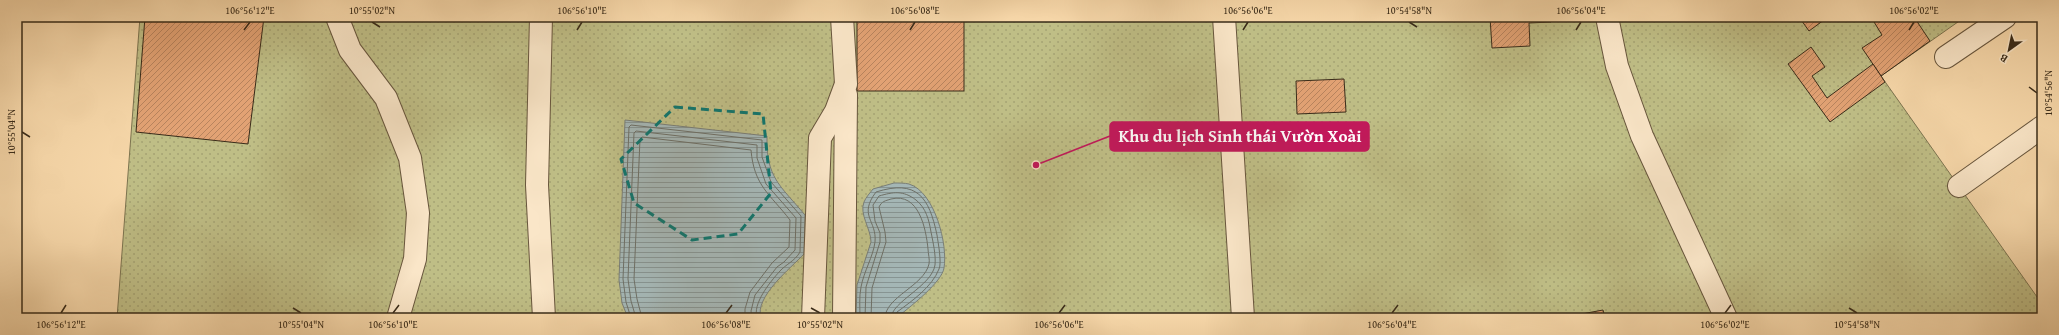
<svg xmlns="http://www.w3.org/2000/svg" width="2059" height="335" font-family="'Gentium Book Plus',serif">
<defs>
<pattern id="park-dots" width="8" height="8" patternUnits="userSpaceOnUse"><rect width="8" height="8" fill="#bfbe86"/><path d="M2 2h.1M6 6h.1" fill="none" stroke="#a5a373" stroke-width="1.8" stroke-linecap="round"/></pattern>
<pattern id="water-rules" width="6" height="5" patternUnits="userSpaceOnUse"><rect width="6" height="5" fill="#a4b6b5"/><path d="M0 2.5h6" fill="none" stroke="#879492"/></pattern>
<pattern id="building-hatch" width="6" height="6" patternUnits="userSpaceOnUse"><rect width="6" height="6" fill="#e2a274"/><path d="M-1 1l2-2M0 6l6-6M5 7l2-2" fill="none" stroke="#b8845e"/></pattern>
</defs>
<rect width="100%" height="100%" fill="#f7d8aa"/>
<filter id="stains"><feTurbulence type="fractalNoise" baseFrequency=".005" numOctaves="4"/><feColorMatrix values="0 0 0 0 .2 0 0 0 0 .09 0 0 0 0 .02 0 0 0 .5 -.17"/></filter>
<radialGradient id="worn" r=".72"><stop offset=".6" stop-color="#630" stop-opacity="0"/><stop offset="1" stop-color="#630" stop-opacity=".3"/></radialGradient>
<polygon fill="url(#park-dots)" stroke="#7c7450" points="140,17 1965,17 1881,76 2042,304 2042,318 117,318"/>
<g fill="url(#water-rules)" stroke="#797e77">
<path d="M625 120 767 136C766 178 780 185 805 215L804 254C791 268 754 297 761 318H628L622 303 619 280Z"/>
<path d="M894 183C899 183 905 183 909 184 935 192 948 245 944 268 942 282 911 306 900 315L899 318H856L857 285 871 242C871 229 859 214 864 202 866 197 870 193 873 189Z"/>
</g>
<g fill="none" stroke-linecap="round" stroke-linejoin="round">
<g stroke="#6e7067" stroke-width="1">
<path d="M631 318 626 302 623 279 629 127 631 125 762 140V157L771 182 801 216 800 252C795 261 785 265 780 271 770 282 752 304 757 318"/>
<polyline points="636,318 631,301 628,279 634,133 636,131 757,145 757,158 766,184 796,218 795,250 784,262 777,267 755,295 751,311 752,318"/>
<path d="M642 318 637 299 634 279 640 139 642 137 751 150C754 186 770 194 790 220L789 247 772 263 750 292 745 309V318"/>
<path d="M860 318C860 308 859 297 861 287 864 271 873 257 875 242 877 220 858 216 876 192 917 179 929 197 937 235 938 242 942 263 939 269 932 287 912 301 897 312L896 318"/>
<path d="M865 318 866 287 880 242V233L875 221 873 205 879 196C893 192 903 190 916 200 926 208 929 220 931 232 933 242 936 255 935 265 932 286 891 302 891 318"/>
<path d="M871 318 872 288 886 242 885 232 879 207C882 201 885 201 891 199 919 192 926 229 928 249 928 253 930 260 929 264 924 286 885 297 885 318"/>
</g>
</g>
<g fill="url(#building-hatch)" stroke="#392b19">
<polygon points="145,17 264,17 248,144 136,132"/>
<rect x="857" y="17" width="107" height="74"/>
<polygon points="1490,17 1551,17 1551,22 1529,23 1530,46 1492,48"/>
<polygon points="1799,17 1828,17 1809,31"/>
<polygon points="1871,17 1914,17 1930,41 1881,76 1862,48 1882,35"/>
<polygon points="1811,47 1825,67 1812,76 1827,98 1873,64 1885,82 1830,122 1788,64"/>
<polygon points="1344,79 1346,112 1297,114 1296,81"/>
<polygon points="1603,310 1605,318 1560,318"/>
</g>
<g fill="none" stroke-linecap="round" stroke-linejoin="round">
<defs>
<g id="minor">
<polyline points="337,17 350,50 386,98 410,158 418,213 415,259 398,318"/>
<polyline points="541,17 537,185 544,318"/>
<polyline points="1224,17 1243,318"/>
<polyline points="1607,17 1617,66 1642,136 1726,318"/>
<polyline points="1946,57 2005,17"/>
<polyline points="1959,186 2042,127"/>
<polyline points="813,318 820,138 836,111 846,84 842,17"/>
<polyline points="844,318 846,95"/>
</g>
</defs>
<use href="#minor" stroke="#68563d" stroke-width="24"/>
<use href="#minor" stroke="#fae6c8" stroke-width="22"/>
</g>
<path fill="none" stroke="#0f766e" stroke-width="3" stroke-dasharray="8 5" stroke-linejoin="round" d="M675 107 763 114 771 193 738 234 692 240 634 203 621 159Z"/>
<path fill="none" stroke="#392b19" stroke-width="1.5" d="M372 22 380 27M1409 22 1417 27M244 30 250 22M577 30 582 22M910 30 915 22M1243 30 1248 22M1576 30 1581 22M1909 30 1914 22M2029 87 2037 93M22 132 30 137M293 308 301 313M811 308 820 313M1849 308 1857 313M61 313 66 305M393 313 399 305M726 313 732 305M1059 313 1065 305M1392 313 1398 305M1725 313 1731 305"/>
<path fill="none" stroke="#c2185b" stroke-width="1.5" d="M1036 165L1110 136"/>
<circle fill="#c2185b" stroke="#fae6c8" stroke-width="1.5" cx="1036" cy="165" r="4"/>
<rect fill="#c2185b" stroke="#c2185b" stroke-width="1.5" x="1110" y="122" width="259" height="29" rx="4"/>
<g font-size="17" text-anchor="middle" font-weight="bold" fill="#fff">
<text x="1240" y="142">Khu du lịch Sinh thái Vườn Xoài</text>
</g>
<rect width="2059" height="335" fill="none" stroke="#f7d8aa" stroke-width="44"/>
<g transform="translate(2009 50) rotate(213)" stroke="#fae6c8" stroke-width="3" paint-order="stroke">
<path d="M0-3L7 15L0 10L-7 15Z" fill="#392b19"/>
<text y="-6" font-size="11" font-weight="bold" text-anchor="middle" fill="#392b19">B</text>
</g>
<rect x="22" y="22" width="2015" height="291" fill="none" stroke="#392b19" stroke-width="1.5"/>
<g font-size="10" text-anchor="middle" fill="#392b19">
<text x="250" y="14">106°56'12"E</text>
<text x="372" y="14">10°55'02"N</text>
<text x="582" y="14">106°56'10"E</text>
<text x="915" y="14">106°56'08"E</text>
<text x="1248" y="14">106°56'06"E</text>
<text x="1409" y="14">10°54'58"N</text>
<text x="1581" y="14">106°56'04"E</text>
<text x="1914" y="14">106°56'02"E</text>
<text transform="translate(2048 93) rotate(-90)" y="4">10°54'56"N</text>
<text transform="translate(11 132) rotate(-90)" y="4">10°55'04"N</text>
<text x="61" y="328">106°56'12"E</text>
<text x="301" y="328">10°55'04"N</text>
<text x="393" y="328">106°56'10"E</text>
<text x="726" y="328">106°56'08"E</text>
<text x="820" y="328">10°55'02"N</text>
<text x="1059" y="328">106°56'06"E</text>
<text x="1392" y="328">106°56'04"E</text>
<text x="1725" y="328">106°56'02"E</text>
<text x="1857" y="328">10°54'58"N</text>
</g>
<rect width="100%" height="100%" filter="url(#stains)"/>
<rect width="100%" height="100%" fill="url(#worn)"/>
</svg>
